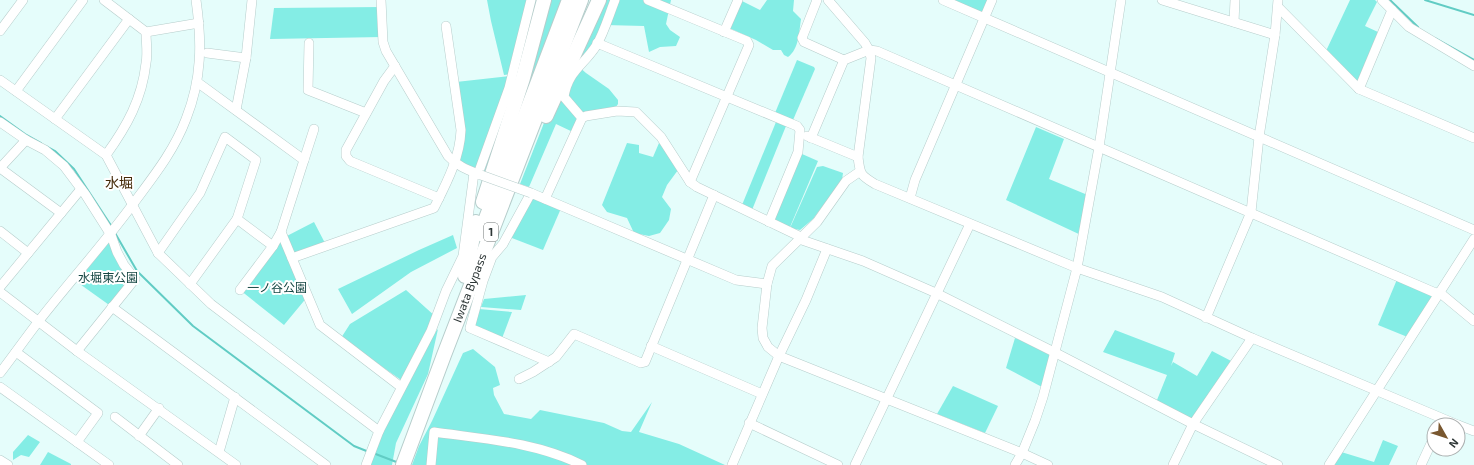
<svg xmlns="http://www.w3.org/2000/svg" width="1474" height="465" font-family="'Exo 2','Noto Sans JP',sans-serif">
<rect width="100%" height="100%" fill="#e5fdfb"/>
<g fill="#84ede5">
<polygon points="487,0 541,0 490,174 454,163 460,142 456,82 511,76 512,74 504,75 491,21"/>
<polygon points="544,0 562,0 520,109"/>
<polygon points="600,0 671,0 666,24 670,30 680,37 676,46 660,47 649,52 644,26 605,25 578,66 586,73 609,89 618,100 618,104 613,111 586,116 575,133 556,124 529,187 520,184 553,100"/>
<path d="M740 0 760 10 767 0H794L793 11 801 19C799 32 799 49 788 57L784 55 781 50H773L756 40 729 28Z"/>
<polygon points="943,0 989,0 981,17"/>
<polygon points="1350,0 1375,0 1377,2 1365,26 1378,32 1357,82 1326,51"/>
<polygon points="382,7 382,37 270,39 274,8"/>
<polygon points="797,60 814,67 815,69 793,120 775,113"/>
<polygon points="776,122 786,126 752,210 742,205"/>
<polygon points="1036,127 1064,139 1049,179 1090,196 1083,236 1006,200"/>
<polygon points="627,143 639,145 639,153 653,157 659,143 674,161 678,170 667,185 662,197 671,209 669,220 660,233 649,236 634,233 627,218 607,212 602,205"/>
<polygon points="802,154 818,161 790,227 774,220"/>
<polygon points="823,166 843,173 842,180 813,219 800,230 790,228 817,167"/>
<polygon points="528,197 562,206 543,250 507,236"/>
<polygon points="314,222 326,245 292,258 308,296 284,325 240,290 283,238"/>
<polygon points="453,235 457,248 411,272 352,314 338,289 419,250"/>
<polygon points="112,238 135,279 112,307 77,282"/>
<polygon points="1398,277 1438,294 1410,338 1378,325"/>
<polygon points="406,290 436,317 422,347 438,329 428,374 396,443 392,465 365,465 404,382 341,338 350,324"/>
<polygon points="526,295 521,310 481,307 484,299"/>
<polygon points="479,309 512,312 501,341 473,329"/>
<polygon points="1115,330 1175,353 1171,366 1173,362 1197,376 1212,351 1235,363 1193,424 1155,405 1167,375 1103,352"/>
<polygon points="1015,338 1054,352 1042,387 1006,368"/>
<polygon points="473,349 495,367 500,385 493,388 494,395 504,414 531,419 540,410 604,423 622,431 631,432 652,402 639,432 679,444 725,465 412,465 419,446 432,421 463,353"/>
<polygon points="953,386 998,406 985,433 937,414"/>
<polygon points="28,435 40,442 29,457 21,455 13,460 13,452"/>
<polygon points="1383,440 1398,446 1389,465 1329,465 1338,451 1374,462"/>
<polygon points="48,452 71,464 71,465 40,465"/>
</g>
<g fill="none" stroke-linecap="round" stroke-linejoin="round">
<g stroke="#61ccc4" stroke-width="2">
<polyline points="1390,0 1418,27"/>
<polyline points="1425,0 1474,15"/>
<polyline points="1435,38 1474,60"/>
<polyline points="0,116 25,134 41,143"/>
<polyline points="46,146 55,151 74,169 112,227"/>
<polyline points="115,233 137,271 193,326 354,446 369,452"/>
<polyline points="373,453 399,463"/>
</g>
<defs>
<g id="minor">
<polyline points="104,0 146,32 199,23"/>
<path d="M381 0 383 42 386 51 448 156C457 166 468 170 480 175"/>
<polyline points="648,0 747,41 749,45 690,182"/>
<polyline points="817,0 802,38 804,42 844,60"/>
<path d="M828 0 865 43 869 50 871 58 858 157C860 174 860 175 875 184L1077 268 1162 297 1252 338 1458 425"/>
<polyline points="943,0 1474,230"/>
<polyline points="1162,0 1275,35"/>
<polyline points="1382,0 1409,27 1474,66"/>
<polyline points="1278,7 1359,89 1474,138"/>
<polyline points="1234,22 1235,0"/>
<polyline points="0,31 23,0"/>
<polyline points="724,32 738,0"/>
<polyline points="309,43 308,90 366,113"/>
<polyline points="597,43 797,126 800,130 798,152 769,222"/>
<polyline points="207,53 246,58"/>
<polyline points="395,66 384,81 346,150 346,156 350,161 439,198"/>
<polyline points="0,80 106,155 158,253 211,304 379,431"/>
<polyline points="197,82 304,160 281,232 320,325 401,387"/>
<polyline points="1359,89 1392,10"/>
<polyline points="16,91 83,0"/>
<polyline points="236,110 246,58 252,0"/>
<path d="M582 118 564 97C568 71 583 66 596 46 604 33 609 15 615 0"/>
<polyline points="55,119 129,19"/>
<polyline points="0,122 26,140 45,150 64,166 85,194 111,235 117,252 124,265 135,279 77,351"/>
<polyline points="807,136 858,157"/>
<polyline points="811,138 844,60 869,50 877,51 1438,294"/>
<path d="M106 155C127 126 142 99 146 63 148 53 146 42 146 32"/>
<polyline points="304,160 314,129"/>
<polyline points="0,168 61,213"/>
<polyline points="0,168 26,140"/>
<polyline points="859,172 846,181 817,222 772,266 767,284 762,328 763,338 768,347 779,356 1022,453 1048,465"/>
<polyline points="478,174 509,88 531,0"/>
<polyline points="910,198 915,180 992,0"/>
<polyline points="545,199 582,118 586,116 617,111 636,112 661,137 690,182 697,187 801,237"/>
<polyline points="237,219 273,246"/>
<polyline points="0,231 28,253"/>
<polyline points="799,239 863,261 936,293 1054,352 1193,424 1278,465"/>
<polyline points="158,253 200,193 225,137 256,160 237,219 190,284"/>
<path d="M292 258 434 208C446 184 460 158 461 130L446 26"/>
<polyline points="0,287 81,189"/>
<polyline points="240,290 273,246 281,232"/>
<polyline points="0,292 77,351 236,465"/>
<polyline points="1439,292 1474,321"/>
<polyline points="112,307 326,465"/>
<polyline points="1206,318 1251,212 1259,137 1275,35 1278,0"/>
<polyline points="651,346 762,394"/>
<polyline points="16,352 98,413 77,442"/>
<polyline points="549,362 470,328 483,281 492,257 503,244 531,193 736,280 767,284"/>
<path d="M0 373C13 356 25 339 38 322 69 282 103 245 133 204 153 177 174 151 186 119 202 79 202 42 196 0"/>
<polyline points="519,379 533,372 556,357 574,334 641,363 645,362 714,195"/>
<polyline points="0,387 109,465"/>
<polyline points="115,417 178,465"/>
<polyline points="749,423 838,465"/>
<polyline points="1458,425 1474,431"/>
<polyline points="139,436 159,408"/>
<polyline points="219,452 235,397"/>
<polyline points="0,460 8,465"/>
<polyline points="366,465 379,431 431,331 446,291 463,256 474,173"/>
<path d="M431 465 434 432C484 439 536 442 582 465"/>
<polyline points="732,465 779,356 806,300 827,249"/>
<polyline points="855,465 970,224"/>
<polyline points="1015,465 1022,453 1035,421 1043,397 1077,268 1099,147 1121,0"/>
<polyline points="1173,465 1193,424 1252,338"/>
<polyline points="1329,465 1474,239"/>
<polyline points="1421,465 1434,437"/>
</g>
<g id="highway">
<polyline points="546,116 599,0"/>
<polyline points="483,202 523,78 544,0"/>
<polyline points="480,234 569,0"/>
<polyline points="465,276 476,222"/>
<polyline points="403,465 444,355 581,0"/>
</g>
</defs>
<use href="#minor" stroke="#b6cdcb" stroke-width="10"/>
<use href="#highway" stroke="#b6cdcb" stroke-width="16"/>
<use href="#minor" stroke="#fff" stroke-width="9"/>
<use href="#highway" stroke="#fff" stroke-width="14"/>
<defs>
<polyline id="minor-bridge" points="481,175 531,193"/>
</defs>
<use href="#minor-bridge" stroke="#b6cdcb" stroke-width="10" stroke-linecap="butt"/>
<use href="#minor-bridge" stroke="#fff" stroke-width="9"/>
</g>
<g text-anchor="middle" stroke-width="4" stroke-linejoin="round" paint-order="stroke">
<rect fill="#fff" stroke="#6d7373" stroke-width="1" x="484" y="223" width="14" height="18" rx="3"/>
<g font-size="11" font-weight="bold" fill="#2e3737">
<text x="491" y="236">1</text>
</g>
<g font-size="12" fill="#144542" stroke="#fff">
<text x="108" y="282">水堀東公園</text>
<text x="277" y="292">一ノ谷公園</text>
</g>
<g font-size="12" fill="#2e3737" stroke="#fff">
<text transform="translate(470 288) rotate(-69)" y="4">Iwata Bypass</text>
</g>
<g font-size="14" fill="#432907" stroke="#fff">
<text x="119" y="188">水堀</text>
</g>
</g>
<g transform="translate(1446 437) rotate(129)"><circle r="19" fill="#ffffff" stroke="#abafaf"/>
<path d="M0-3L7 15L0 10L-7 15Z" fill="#79572f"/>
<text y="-6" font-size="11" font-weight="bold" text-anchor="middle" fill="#2e3737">N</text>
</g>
</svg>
